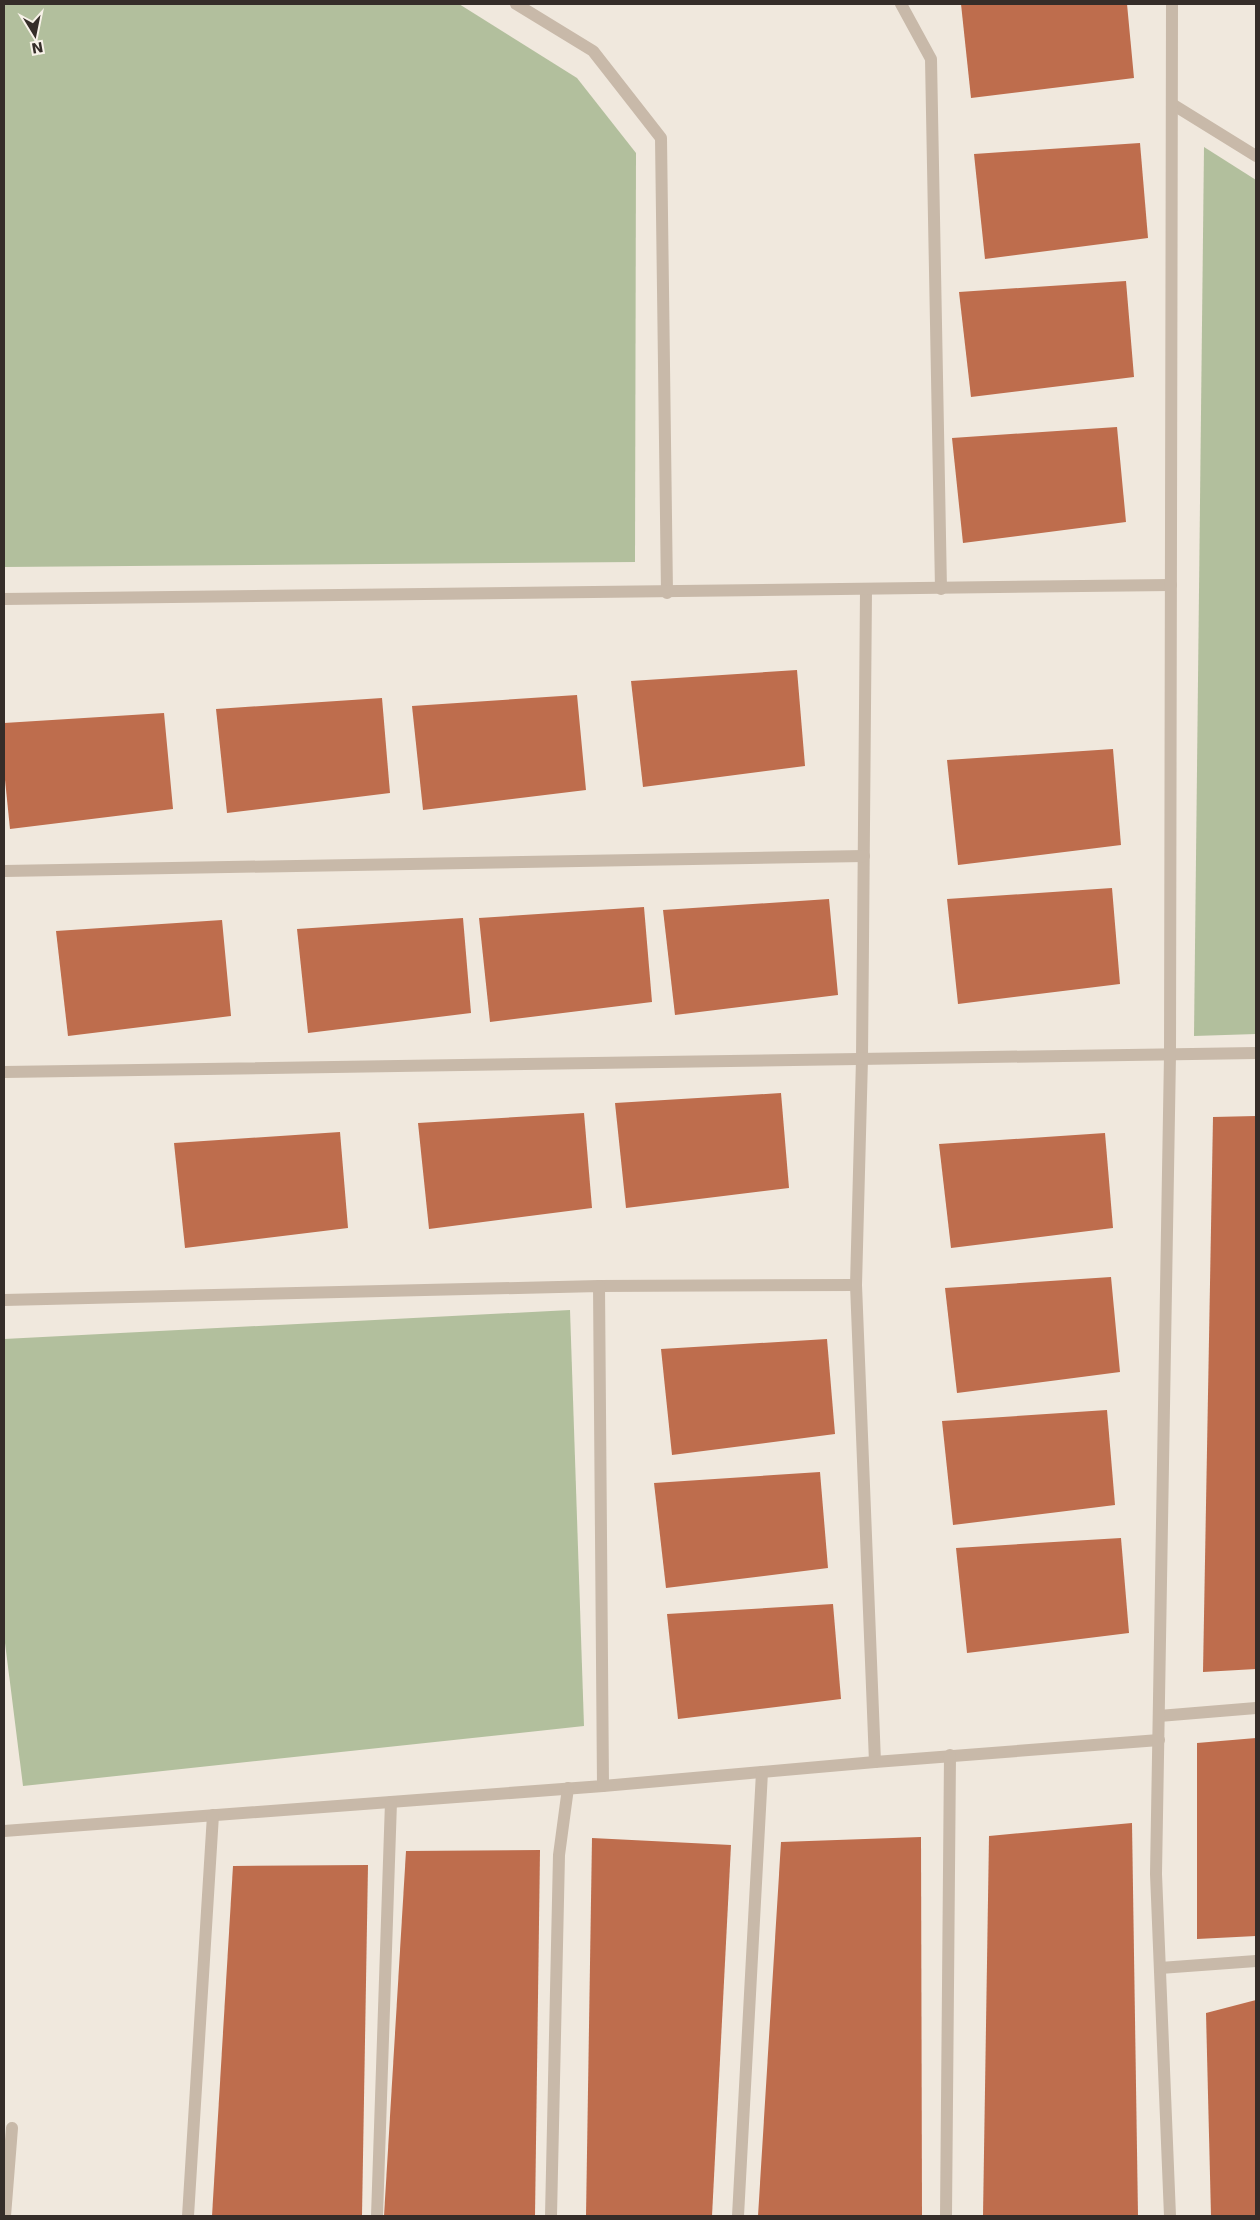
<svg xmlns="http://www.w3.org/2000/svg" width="1260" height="2220" font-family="'DejaVu Sans',sans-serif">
<rect width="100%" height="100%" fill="#f0e8dd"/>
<g fill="#b2bf9d">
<polygon points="4,4 459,4 577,78 636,153 635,562 4,567"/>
<polygon points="1204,147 1256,180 1256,1034 1194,1036"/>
<polygon points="570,1310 584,1726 23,1786 4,1635 4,1339"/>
</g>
<g fill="#be6d4d">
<polygon points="961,4 1127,4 1134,78 971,98"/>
<polygon points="1140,143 1148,238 985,259 974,154"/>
<polygon points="1126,281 1134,377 971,397 959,292"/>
<polygon points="1117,427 1126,522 963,543 952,438"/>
<polygon points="797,670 805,766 643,787 631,681"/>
<polygon points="577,695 586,790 423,810 412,706"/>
<polygon points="382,698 390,793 227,813 216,709"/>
<polygon points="164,713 173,809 10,829 4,770 4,723"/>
<polygon points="1113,749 1121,845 958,865 947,760"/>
<polygon points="1112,888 1120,984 958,1004 947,899"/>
<polygon points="829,899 838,995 675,1015 663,910"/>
<polygon points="644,907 652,1002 490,1022 479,918"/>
<polygon points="463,918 471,1013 308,1033 297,929"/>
<polygon points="222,920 231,1016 68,1036 56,931"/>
<polygon points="781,1093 789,1188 626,1208 615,1103"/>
<polygon points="584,1113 592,1208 429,1229 418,1123"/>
<polygon points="1256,1116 1256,1669 1203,1672 1213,1117"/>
<polygon points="340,1132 348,1228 185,1248 174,1143"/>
<polygon points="1105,1133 1113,1228 951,1248 939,1144"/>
<polygon points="1111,1277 1120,1372 957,1393 945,1288"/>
<polygon points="827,1339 835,1434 672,1455 661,1349"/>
<polygon points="1107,1410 1115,1505 953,1525 942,1421"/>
<polygon points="820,1472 828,1568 666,1588 654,1483"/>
<polygon points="1121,1538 1129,1633 967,1653 956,1548"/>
<polygon points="833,1604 841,1699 678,1719 667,1614"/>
<polygon points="1256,1738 1256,1936 1197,1939 1197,1743"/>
<polygon points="1132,1823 1138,2216 983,2216 989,1836"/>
<polygon points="921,1837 922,2216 758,2216 781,1842"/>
<polygon points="592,1838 731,1845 712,2216 586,2216"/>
<polygon points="540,1850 535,2216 384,2216 406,1851"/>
<polygon points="368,1865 362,2216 212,2216 233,1866"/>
<polygon points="1256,2000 1256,2216 1211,2216 1206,2013"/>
</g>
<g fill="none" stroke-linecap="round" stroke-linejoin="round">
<g stroke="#c8b9a9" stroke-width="12">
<polyline points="516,4 593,51 661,138 667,593"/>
<polyline points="901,4 931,59 941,589"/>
<polyline points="1172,104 1256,156"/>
<polyline points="866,590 862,1059 856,1285 875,1762"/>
<polyline points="4,599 1171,585"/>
<polyline points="4,871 864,856"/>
<polyline points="4,1072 1256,1053"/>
<polyline points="599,1286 856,1285"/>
<polyline points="4,1300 599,1286 603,1786 4,1831"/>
<polyline points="1159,1716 1256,1708"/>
<polyline points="603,1786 875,1762 1159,1740"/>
<polyline points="1160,1968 1256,1961"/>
<polyline points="5,2216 12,2128"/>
<polyline points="188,2216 213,1815"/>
<polyline points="377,2216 391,1802"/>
<polyline points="551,2216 559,1855 568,1788"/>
<polyline points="738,2216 762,1772"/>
<polyline points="946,2216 950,1755"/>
<polyline points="1170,2216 1156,1874 1170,1055 1172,4"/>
</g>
</g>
<rect width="1260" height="2220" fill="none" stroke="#352d29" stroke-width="10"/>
<g transform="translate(35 35) rotate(170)" stroke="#f8f2e9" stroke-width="4" paint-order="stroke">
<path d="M0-4L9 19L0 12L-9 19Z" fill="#352d29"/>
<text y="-8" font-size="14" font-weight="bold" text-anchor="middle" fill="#352d29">N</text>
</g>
</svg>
